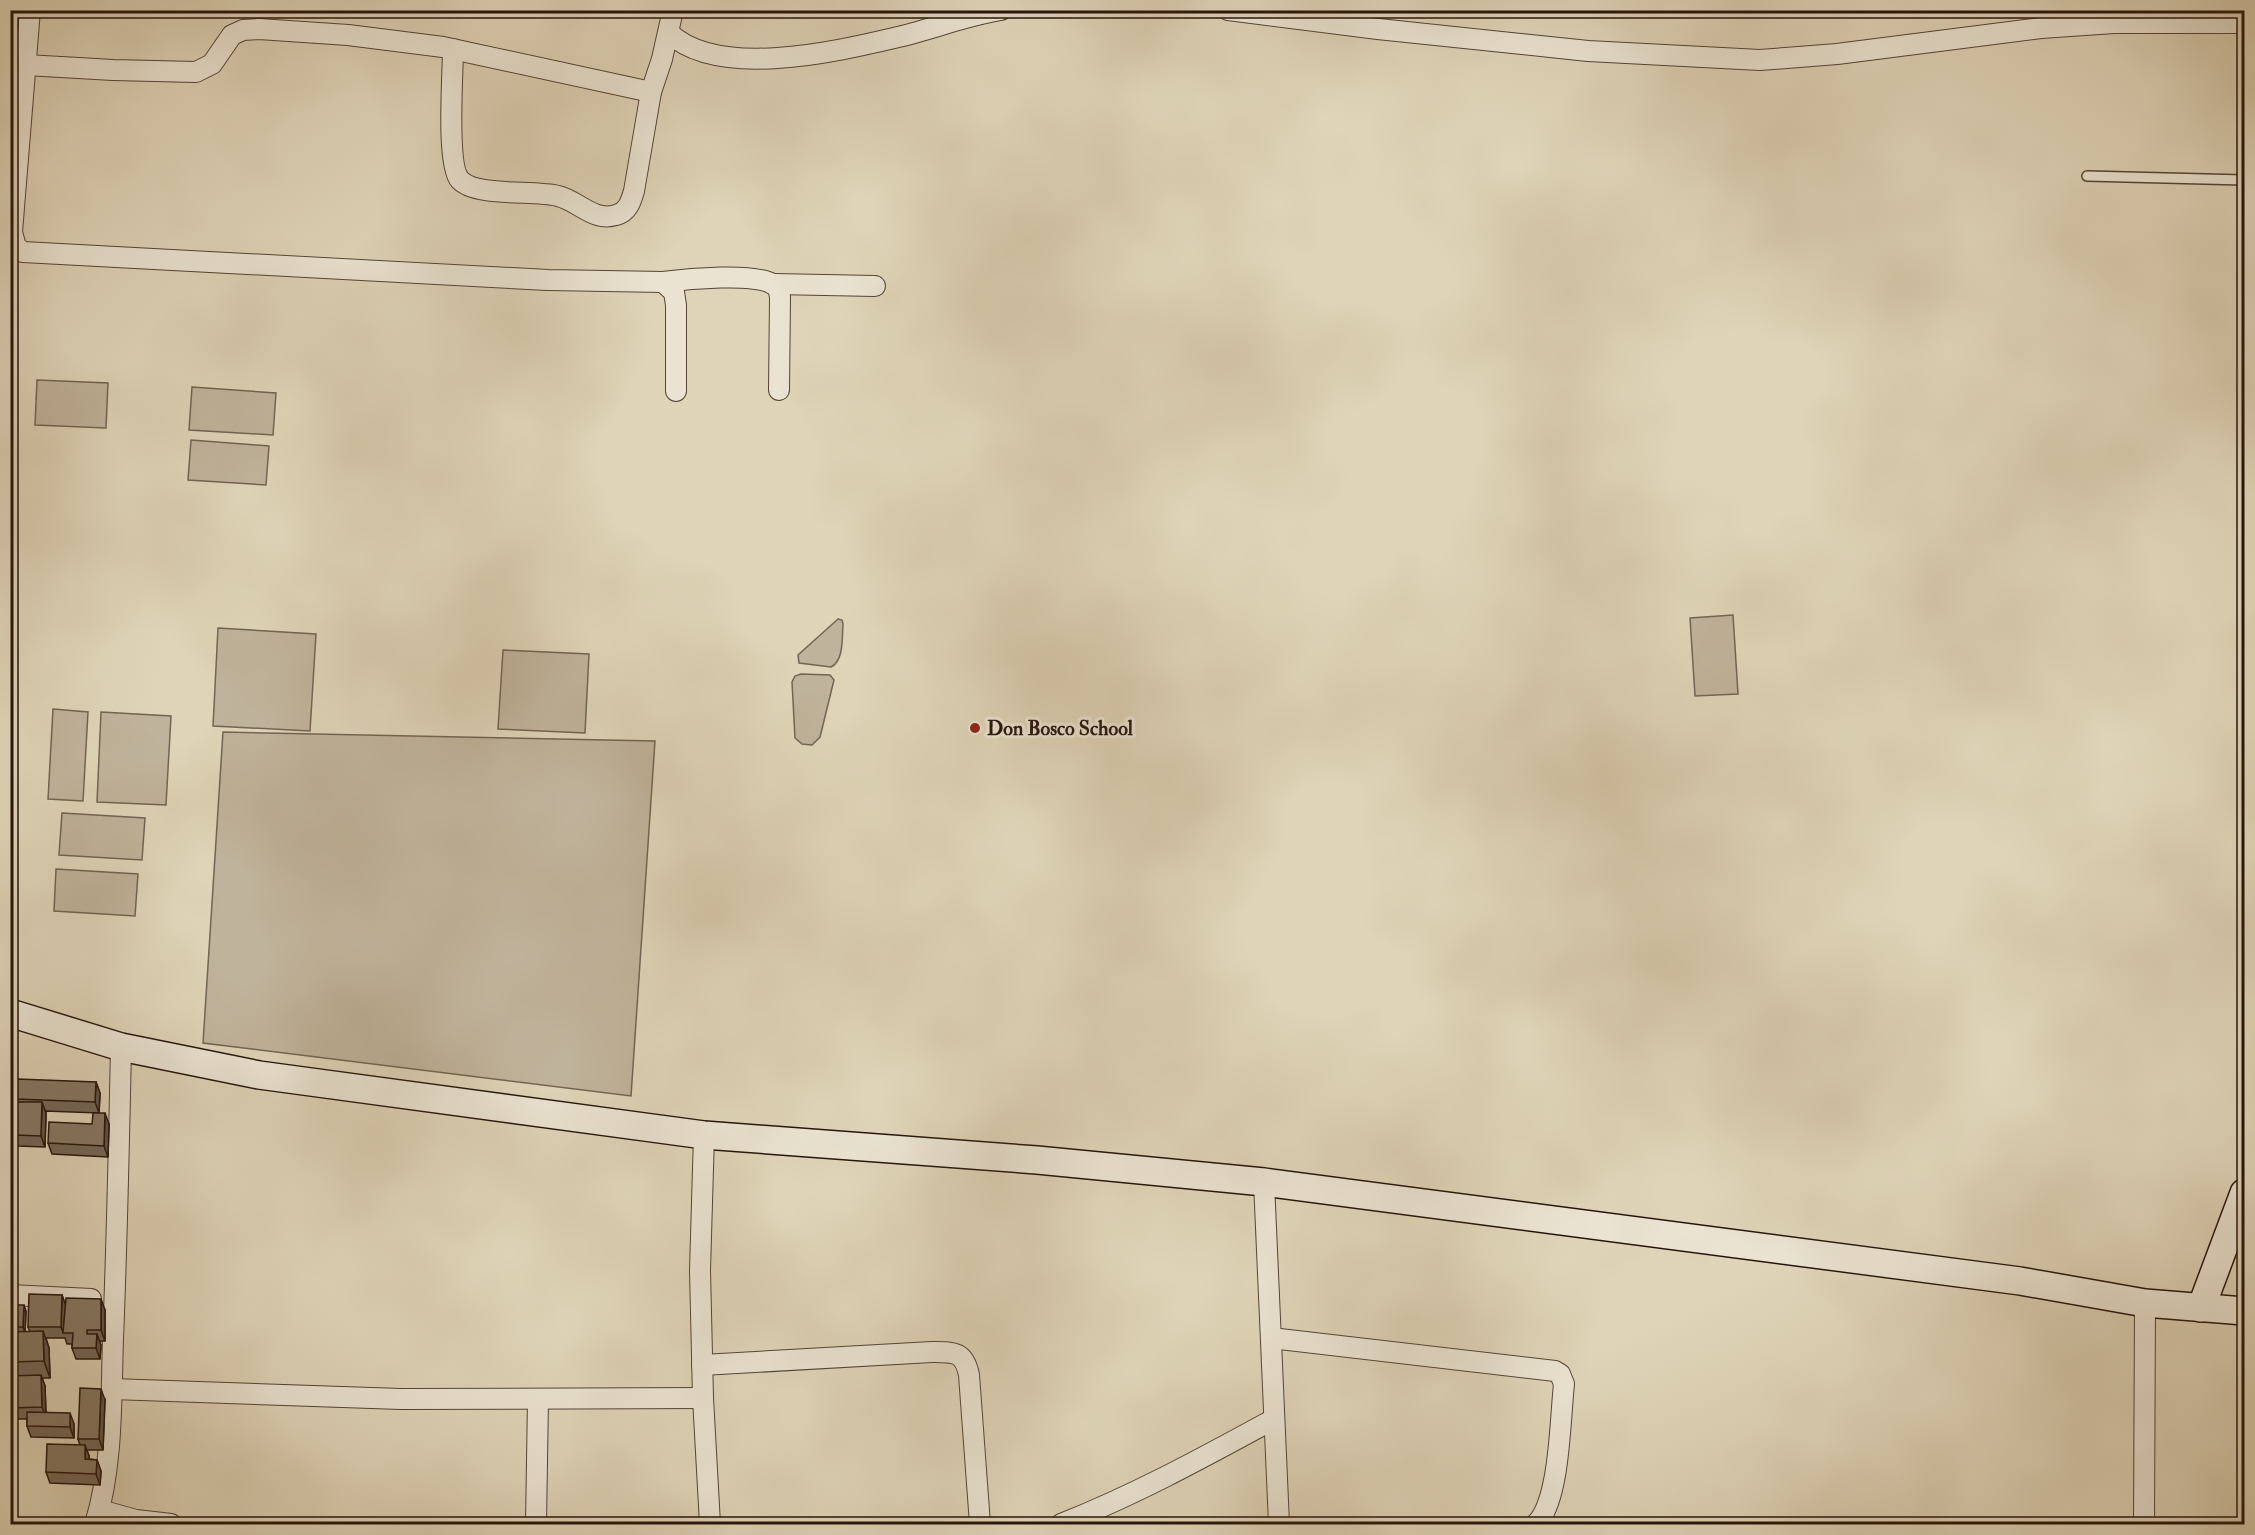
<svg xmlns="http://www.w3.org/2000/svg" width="2255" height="1535" font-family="'IM FELL Double Pica',serif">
<rect width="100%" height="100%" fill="#dfd4b8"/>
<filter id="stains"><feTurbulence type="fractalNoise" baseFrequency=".00333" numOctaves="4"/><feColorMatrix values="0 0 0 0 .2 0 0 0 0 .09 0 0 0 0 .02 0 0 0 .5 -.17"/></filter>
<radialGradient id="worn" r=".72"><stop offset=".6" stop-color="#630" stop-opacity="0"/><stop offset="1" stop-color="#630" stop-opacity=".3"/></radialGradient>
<g fill="#c0b39b" stroke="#736454" stroke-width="1.5">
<polygon points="37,380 108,383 106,428 35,425"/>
<polygon points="192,387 276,393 273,435 189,430"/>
<polygon points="191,440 269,446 266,485 188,480"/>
<polygon points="1733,615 1738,694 1695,696 1690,618"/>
<path d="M838 619 842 620 843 624C842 637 844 661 831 667L799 663 798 655Z"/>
<polygon points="218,628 316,634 310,731 213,726"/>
<polygon points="503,650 589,654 585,733 498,729"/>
<polygon points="801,674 830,675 834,680 820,737 812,745 802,744 795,738 792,682 795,676"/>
<polygon points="53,709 88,712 83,801 48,799"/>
<polygon points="101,712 171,716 166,805 97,802"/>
<polygon points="223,732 655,741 631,1096 203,1043"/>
<polygon points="62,813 145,818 142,860 59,855"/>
<polygon points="56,869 138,874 135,916 54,911"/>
</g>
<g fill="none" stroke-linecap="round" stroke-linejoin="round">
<defs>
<polyline id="lane" points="2087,176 2244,180"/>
<g id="street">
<polyline points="30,10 12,232 16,247 23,252 548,280 663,282 674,292 676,305 676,391"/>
<polyline points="1228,10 1378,29 1588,51 1760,60 1837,54 2041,28 2114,23 2244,23"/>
<path d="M669 33C718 79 834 52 894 38 930 30 964 16 1001 10"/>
<path d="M453 49C453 73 446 165 460 180 476 197 534 190 558 196 579 201 593 222 616 215 628 212 631 201 634 191L651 92 662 59 673 10"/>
<polyline points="26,65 113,70 196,72 212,64 232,35 243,30 259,29 348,35 443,47 651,92"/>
<path d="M663 282C685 279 757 272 774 285 779 288 779 292 780 297L779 390"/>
<polyline points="774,284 875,286"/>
<polyline points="704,1135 700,1270 703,1398 710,1524"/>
<polyline points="1264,1182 1279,1524"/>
<polyline points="10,1295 91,1299"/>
<path d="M1271 1338 1555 1371 1560 1374 1564 1384C1560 1419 1560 1501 1536 1524"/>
<path d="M702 1365 932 1352C954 1352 964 1351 969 1375L980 1524"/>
<polyline points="112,1389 401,1399 703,1398"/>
<polyline points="100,1510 136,1520 171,1524"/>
<path d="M95 1524C113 1466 111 1400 113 1339 117 1242 119 1144 121 1047"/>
<polyline points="536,1524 538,1399"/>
<path d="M1061 1524C1135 1495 1204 1457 1274 1419"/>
<polyline points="2144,1524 2145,1303"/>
</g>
<g id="secondary">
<polyline points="10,1013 121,1047 259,1075 704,1135 1037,1160 1264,1182 2020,1281 2145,1303 2244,1311"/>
<polyline points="2201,1308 2244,1193"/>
</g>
</defs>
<use href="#lane" stroke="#544437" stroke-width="12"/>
<use href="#street" stroke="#544437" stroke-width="22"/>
<use href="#secondary" stroke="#26140c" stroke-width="30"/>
<use href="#lane" stroke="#eae3d1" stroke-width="9"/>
<use href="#street" stroke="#eae3d1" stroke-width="20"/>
<use href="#secondary" stroke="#eae3d1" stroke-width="27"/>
</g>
<g fill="#736757" stroke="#26140c" stroke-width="1.5">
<polygon points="96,1082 100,1093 99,1113 45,1111 46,1113 45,1147 18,1146 14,1135 17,1102 16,1099"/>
<polygon points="109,1124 108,1157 52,1154 48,1143"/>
<polygon points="62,1295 65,1305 105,1310 105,1341 99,1341 101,1345 100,1359 76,1359 72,1348 72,1344 67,1344 65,1338 46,1338 49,1348 50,1378 42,1378 45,1386 46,1412 74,1424 74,1438 31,1437 27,1426 27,1419 13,1419 10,1412 10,1305 26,1311 25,1332 30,1332 28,1327"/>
<polygon points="105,1400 103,1450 87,1450 89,1456 89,1459 97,1460 101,1471 100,1485 50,1483 46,1472 80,1445 78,1439"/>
</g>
<g fill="#5e5447" stroke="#26140c" stroke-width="1.5">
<polygon points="10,1026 12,1029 11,1051 10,1051"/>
<polygon points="96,1082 100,1093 99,1113 95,1102"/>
<polygon points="42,1102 46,1113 45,1147 41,1136"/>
<polygon points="105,1113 109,1124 108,1157 104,1146"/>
<polygon points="62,1295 66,1306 63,1333 61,1327"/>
<polygon points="101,1299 105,1310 105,1341 101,1330"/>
<polygon points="24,1305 26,1311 25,1333 23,1327"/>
<polygon points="43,1331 49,1348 50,1378 44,1361"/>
<polygon points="97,1334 101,1345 100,1359 96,1348"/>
<polygon points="41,1375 45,1386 46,1418 42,1407"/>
<polygon points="101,1389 105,1400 103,1450 99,1439"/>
<polygon points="70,1413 74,1424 74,1438 70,1427"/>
<polygon points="85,1445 89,1456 89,1470 85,1459"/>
<polygon points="97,1460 101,1471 100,1485 96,1474"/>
</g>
<g fill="#867865" stroke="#26140c" stroke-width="1.5">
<polygon points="17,1079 96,1082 95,1102 16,1099"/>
<polygon points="16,1102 42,1102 41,1136 14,1135"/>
<polygon points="93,1113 105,1113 104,1146 48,1143 49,1122 92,1124"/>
<polygon points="29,1294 62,1295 61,1327 28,1327"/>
<polygon points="66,1298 101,1299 101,1330 87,1330 87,1334 97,1334 96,1348 72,1348 73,1333 63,1333"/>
<polygon points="10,1305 24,1305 23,1327 10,1327"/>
<polygon points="43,1331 44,1361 10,1362 10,1332"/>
<polygon points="41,1375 42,1407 10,1408 10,1376"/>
<polygon points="80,1388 101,1389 99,1439 78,1439"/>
<polygon points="27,1412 70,1413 70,1427 27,1426"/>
<polygon points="47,1444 85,1445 85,1459 97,1460 96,1474 46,1472"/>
</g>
<circle fill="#8f2418" stroke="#eae3d1" stroke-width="2" cx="975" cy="728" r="6"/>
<g text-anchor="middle" stroke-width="6" stroke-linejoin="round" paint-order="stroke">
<g font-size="20" font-weight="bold" fill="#26140c" stroke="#eae3d1" text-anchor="start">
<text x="987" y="735">Don Bosco School</text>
</g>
</g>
<rect width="2255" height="1535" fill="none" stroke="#dfd4b8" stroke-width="36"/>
<rect x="12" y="12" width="2231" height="1511" fill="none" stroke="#26140c" stroke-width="3"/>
<rect x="18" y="18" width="2219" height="1499" fill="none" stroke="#26140c" stroke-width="1.5"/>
<rect width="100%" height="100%" filter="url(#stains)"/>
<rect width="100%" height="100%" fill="url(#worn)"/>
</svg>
